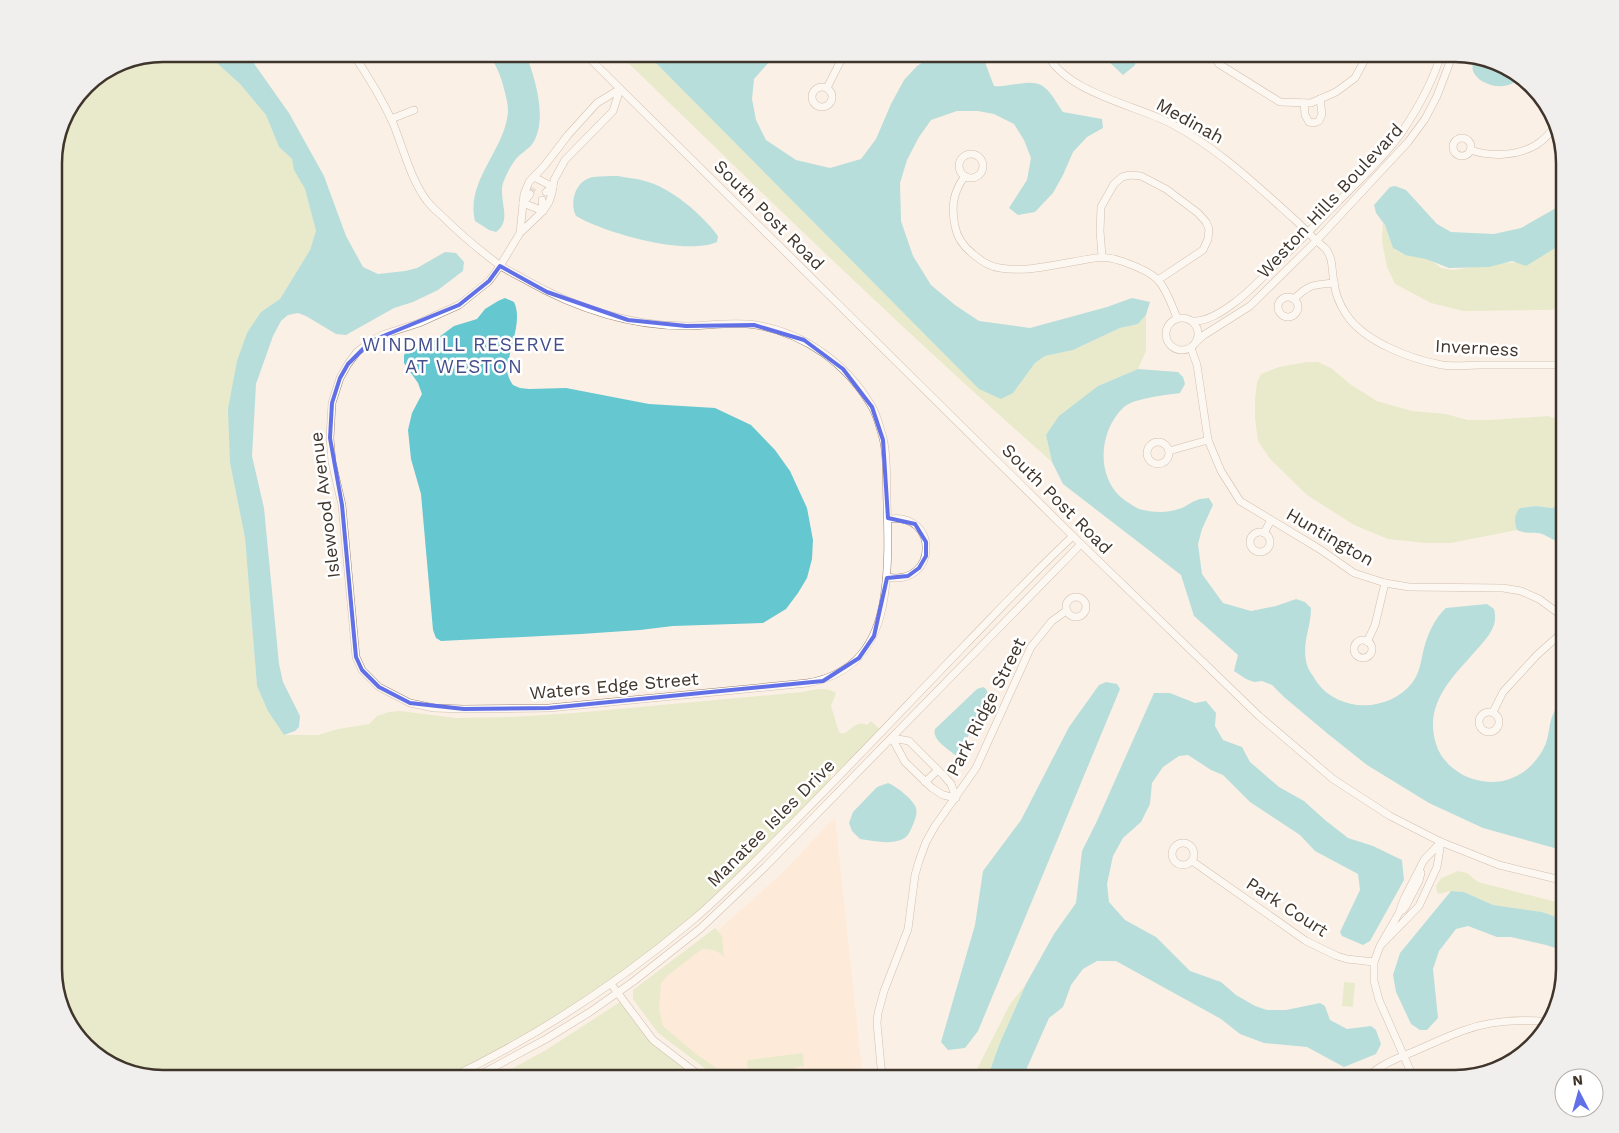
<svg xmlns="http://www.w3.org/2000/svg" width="1619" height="1133" font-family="'Work Sans',sans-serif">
<rect width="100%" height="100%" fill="#fbf0e6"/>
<polygon fill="#ffe3cb" points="835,817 863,1079 731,1079 665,1032 655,1013 660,977 713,935 780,875"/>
<g fill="#d2e2aa">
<path d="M163 54H207L240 84 266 115 279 147 292 159 295 170 305 189 316 231 310 250 280 299 261 312 230 463 245 538 257 686 284 735H318L338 729 369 724 377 716 389 712 400 711 456 718 512 717 574 713 802 692C814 690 825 686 836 693L831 706 839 732 843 734C852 729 857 720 867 725L871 721 882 731 836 773 830 763 831 784 731 886 611 984 448 1079H163L102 1061 68 1024 54 977V156L62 121 86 86 122 62Z"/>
<path d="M619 54H647L980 389 1013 393 1035 363 1045 356 1073 350 1120 328 1138 324 1146 315V351L1138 369 1098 386 1046 435 1052 462C903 331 761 192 619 54Z"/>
<polygon points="1383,221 1395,250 1404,255 1426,256 1441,268 1453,270 1501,263 1532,262 1565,242 1565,308 1548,310 1463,311 1431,303 1395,284 1387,267 1382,242"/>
<polygon points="1307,362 1318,362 1331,368 1350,384 1377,401 1412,411 1446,414 1468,420 1489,420 1548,416 1565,421 1565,504 1552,508 1536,506 1520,508 1515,524 1517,530 1451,543 1424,543 1388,539 1354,525 1307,495 1270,459 1258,441 1255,419 1255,399 1257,382 1261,374 1279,367"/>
<polygon points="1458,871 1467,873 1478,882 1565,904 1565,920 1542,912 1493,905 1464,892 1451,891 1439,894 1437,892 1436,886 1441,878"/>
<path d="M715 928 722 936 724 958C720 950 710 949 702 949L667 976 661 983 659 1009 663 1026 696 1054 733 1079H719L658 1033 633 999V990Z"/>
<polygon points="1344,982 1355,983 1353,1007 1342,1006"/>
<polygon points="1026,984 999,1045 987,1079 972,1079 1010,1004"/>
<polygon points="623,1000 653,1040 704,1079 493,1079 546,1050"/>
<polygon points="803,1053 804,1066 797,1067 792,1070 755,1074 748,1071 747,1061 748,1060"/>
</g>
<g fill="#65c7cf">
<polygon points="207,54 243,54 253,62 289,113 324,176 346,236 363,267 378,274 405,271 417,268 445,252 456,253 464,262 463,271 438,290 413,302 394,308 346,335 336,334 306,316 298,313 288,315 281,321 273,336 256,384 252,456 264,508 279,664 283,682 300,716 299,727 295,731 284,735 268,711 257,686 245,538 230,463 228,409 237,361 247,333 261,312 280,299 310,250 316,231 305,189 294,170 292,159 279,147 266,115 240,84"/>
<path d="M488 54H526C535 79 548 118 533 143 529 149 521 153 516 159 511 165 506 175 503 183 498 200 513 220 496 232L489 230 475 221C465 181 506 149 508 111 508 104 506 96 504 89 501 76 496 64 488 54Z"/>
<path d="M647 54H776L754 79 752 99 756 120 766 140 796 160 830 168 861 159 876 139 891 104 904 80 917 66 936 54H985L986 65 994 86C1009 88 1033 77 1044 87 1052 93 1057 104 1063 112L1102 119 1103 128 1087 137 1073 152 1063 175 1053 193 1035 212 1018 215 1009 208 1027 180 1031 158 1024 140 1014 124 994 114 978 111H957L931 120 919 137 907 160 900 183 901 221 913 256 931 285 955 305 979 321 1030 328 1107 307 1132 298 1150 302 1146 315 1138 324 1120 328 1073 350 1045 356 1035 363 1013 393 1001 399 979 389Z"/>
<polygon points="1107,54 1137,54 1135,65 1123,75 1108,61"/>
<path d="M1472 59 1517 72 1520 76C1511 93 1479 87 1473 71 1472 68 1473 62 1472 59Z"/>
<path d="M618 176C627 178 636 178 645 181 670 187 703 215 718 236L717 242C685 256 605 233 576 216 569 201 576 180 593 177 601 176 610 176 618 176Z"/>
<polygon points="1395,186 1406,190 1437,224 1451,232 1494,234 1521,228 1556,208 1565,201 1565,242 1526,266 1512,261 1489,267 1449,268 1426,259 1405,255 1393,248 1385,225 1376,213 1374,205 1390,187"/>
<path d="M505 298 514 302C524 323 506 352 508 374 508 377 511 382 513 385L520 388 529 389 566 388 649 404 715 408 751 425 775 450 790 471 807 508 813 540 812 559 807 578 798 593 786 609 763 623 673 626 640 630 581 634 441 641 436 638 433 630 421 494 411 459 408 430 412 413 422 394 418 383 404 363V355L410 347 424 341 435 340 454 326 477 319 485 309 498 301Z"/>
<path d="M1138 369 1178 372 1183 377 1185 384 1180 393C1167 395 1134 398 1124 407 1097 432 1095 483 1129 503 1133 506 1138 509 1143 510 1157 513 1170 513 1184 507 1195 501 1195 499 1209 498L1213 505 1202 529 1198 544 1202 574 1223 603 1251 611 1276 606 1296 599 1305 602 1311 608C1311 630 1300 645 1308 668 1310 672 1314 677 1316 681 1338 713 1388 713 1412 683 1420 673 1421 660 1424 648 1428 633 1435 618 1446 608L1487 604 1494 609C1495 612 1495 617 1495 620 1494 630 1486 639 1480 646 1455 675 1423 702 1436 744 1441 761 1457 774 1473 779 1490 784 1505 783 1520 774 1531 768 1542 754 1546 743 1551 728 1548 721 1557 707L1565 705V760L1562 767 1565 779V851L1483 828 1429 803 1367 765 1328 734 1284 697 1272 685 1262 681 1254 682 1246 679 1234 671 1238 655 1194 616 1181 575 1063 484 1052 462 1046 435 1059 416 1098 386Z"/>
<path d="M1565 504V544C1557 543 1550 537 1542 534 1533 531 1528 535 1517 530 1514 522 1514 514 1520 508L1536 506 1552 508Z"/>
<polygon points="1106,682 1117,684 1120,689 978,1031 965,1048 948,1050 941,1042 975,925 983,871 1021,820 1069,727 1099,685"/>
<path d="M983 687 986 689 988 693 960 754 955 755C947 748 932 740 935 729L977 689Z"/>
<polygon points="1154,693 1170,693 1195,703 1206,701 1216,713 1215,726 1223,740 1242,747 1250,762 1279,787 1304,801 1325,820 1348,838 1373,846 1402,860 1404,880 1370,941 1363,945 1342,936 1340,932 1360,890 1358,874 1315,851 1300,835 1250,802 1223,775 1211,770 1188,755 1179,756 1163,767 1152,783 1150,804 1141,822 1123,838 1113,856 1107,884 1109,902 1125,920 1156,937 1190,971 1221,982 1236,995 1255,1006 1267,1010 1286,1010 1320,1003 1325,1006 1330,1020 1347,1029 1371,1026 1376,1030 1381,1044 1376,1054 1344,1067 1307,1047 1264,1043 1240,1034 1221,1019 1116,961 1097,961 1083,969 1071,985 1063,1007 1049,1018 1022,1079 987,1079 999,1045 1026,984 1054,934 1076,903 1082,851 1097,821"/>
<path d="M888 783C896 786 914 800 916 808 918 814 914 822 912 827 910 832 907 837 903 839 890 845 874 841 860 839L852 831 849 823 853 812 877 787Z"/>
<polygon points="1451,891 1464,892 1493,905 1542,912 1565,920 1565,951 1546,945 1511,937 1497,937 1468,926 1456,929 1439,951 1433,969 1438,1018 1427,1030 1420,1030 1411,1024 1396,992 1393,975 1400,953"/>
</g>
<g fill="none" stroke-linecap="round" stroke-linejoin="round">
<polyline stroke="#d6cbc1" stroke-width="7" stroke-dasharray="7 3.5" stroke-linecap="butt" points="530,194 534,186"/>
<defs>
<g id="minor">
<path d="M353 54C368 76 382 99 393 123 403 148 411 180 427 201 431 206 436 211 441 215 459 233 478 249 498 264 506 270 515 274 524 279 573 307 629 326 686 326 709 326 733 321 756 325 804 333 846 363 871 405 877 414 880 428 883 438 888 458 886 482 887 503 888 535 889 566 884 598 877 644 855 675 807 683L549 708 464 709 434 708 410 703 379 687 362 670 356 657 342 505 332 462 330 438 332 403 340 378 348 364 357 352 371 341 385 334 419 323 459 305 489 281 500 266 520 233 543 211 549 202 552 193 554 180 565 160 613 111 620 89 597 103 568 135 545 165 529 182 524 194 520 233"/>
<polyline points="585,54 1081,544 1259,716 1333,779 1390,816 1441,842 1499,865 1565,881"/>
<path d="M1047 54C1066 92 1134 105 1170 123 1216 147 1254 183 1293 218 1304 228 1314 239 1326 249 1334 261 1331 268 1334 282 1335 292 1340 305 1346 314 1364 342 1411 359 1442 365 1454 367 1468 365 1481 365 1509 365 1537 365 1565 365"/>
<path d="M1201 54C1205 61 1213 61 1218 54"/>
<polyline points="1214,58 1219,64 1280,102 1311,103 1336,92 1355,78 1368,54"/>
<circle cx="822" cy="97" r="10"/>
<polyline points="827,88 844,54"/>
<polyline points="1304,103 1305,115 1309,122 1314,123 1319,121 1322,114 1320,99"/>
<polyline points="391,119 414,110"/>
<circle cx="1462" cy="147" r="9"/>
<path d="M1470 150C1491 157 1517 156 1536 145 1544 140 1551 132 1556 125"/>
<circle cx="971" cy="166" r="12"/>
<path d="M965 176C953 192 951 207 955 226 957 238 964 247 973 254 981 261 990 267 1000 268 1023 272 1050 266 1072 262 1092 259 1101 254 1121 261 1133 265 1149 271 1158 280 1167 290 1172 306 1177 318"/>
<polyline points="534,177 553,187 546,192"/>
<polyline points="530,194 523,203 543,211 542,200"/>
<polyline points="1102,256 1100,231 1101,207 1114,184 1122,177 1130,175 1141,176 1166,189 1198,213 1206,222 1209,229 1208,239 1203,250 1158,280"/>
<circle cx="1288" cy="307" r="10"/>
<path d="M1294 299C1309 284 1313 285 1334 283"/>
<circle cx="1182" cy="334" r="16"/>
<path d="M1193 321C1207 322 1222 312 1234 303 1248 293 1260 280 1273 267 1295 246 1316 224 1338 202 1359 180 1384 158 1402 132 1418 108 1433 82 1441 54"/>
<polyline points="1196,342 1204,335 1250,306 1316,241 1408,142 1425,119 1437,96 1453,54"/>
<polyline points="1191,348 1197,365 1208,440 1221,471 1240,501 1321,550 1354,573 1385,583 1409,587 1503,588 1521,591 1539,599 1565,618"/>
<circle cx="1158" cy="453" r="11"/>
<polyline points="1169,451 1208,440"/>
<circle cx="1260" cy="542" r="10"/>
<polyline points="1264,533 1271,520"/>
<path d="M887 577C938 587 940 511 888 519"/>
<circle cx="1076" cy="607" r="10"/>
<circle cx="1363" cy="649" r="9"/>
<polyline points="1367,642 1375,625 1385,583"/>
<circle cx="1489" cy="722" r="10"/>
<polyline points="1493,712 1503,692 1537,655 1565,630"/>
<polygon points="892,738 909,741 944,776 951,784 956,798 943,795 932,788 905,762"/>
<polyline points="925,782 938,770"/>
<circle cx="1183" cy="854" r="11"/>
<polyline points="1192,861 1306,941 1337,956 1347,959 1374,962"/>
<polyline points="1403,910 1406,906 1419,881 1421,873"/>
<polyline points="1380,946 1419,906 1437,867 1441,842 1424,860 1404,899 1399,913 1380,946 1374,962 1374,981 1379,1000 1414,1079"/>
<polyline points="611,984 653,1040 704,1079"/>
<path d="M448 1079C538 1036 617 984 693 920 727 891 758 858 789 827 849 767 906 706 964 646 1000 609 1035 571 1073 536"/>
<polyline points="472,1079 546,1039 590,1012 634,981 701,928 765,867 1081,544"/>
<polyline points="884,1079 881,1067 877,1023 878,1013 884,991 908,929 915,875 919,861 926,842 935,826 976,768 1031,647 1052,621 1066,611"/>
<polyline points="884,1079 889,1077 896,1079"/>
<path d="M1366 1079C1378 1065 1398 1058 1415 1051 1431 1044 1446 1037 1462 1031 1489 1021 1521 1019 1549 1022"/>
</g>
</defs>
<use href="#minor" stroke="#9d836d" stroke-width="8"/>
<use href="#minor" stroke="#fff" stroke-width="7"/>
</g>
<path d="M0 0H1619V1133H0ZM500 266 547 292 628 320 686 326 754 325 804 340 843 369 872 407 883 440 888 518 915 524 926 542V556L919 568 908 576 887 578 874 636 859 658 823 681 549 708 464 709 410 703 379 687 362 670 356 657 342 505 330 438 332 403 340 378 348 364 371 341 459 305 489 281Z" fill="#fbf0e6" fill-opacity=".55" fill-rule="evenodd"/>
<path fill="none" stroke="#6270e8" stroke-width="4" stroke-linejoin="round" d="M500 266 547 292 628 320 686 326 754 325 804 340 843 369 872 407 883 440 888 518 915 524 926 542V556L919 568 908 576 887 578 874 636 859 658 823 681 549 708 464 709 410 703 379 687 362 670 356 657 342 505 330 438 332 403 340 378 348 364 371 341 459 305 489 281Z"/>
<g text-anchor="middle" stroke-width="5" stroke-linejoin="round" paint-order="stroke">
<g font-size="18" fill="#40352b" stroke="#fff">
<text transform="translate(1190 121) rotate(29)" y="6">Medinah</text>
<text transform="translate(1330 201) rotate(-47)" y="6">Weston Hills Boulevard</text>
<text transform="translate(769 215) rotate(45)" y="6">South Post Road</text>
<text transform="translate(1477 348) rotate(3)" y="6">Inverness</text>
<text transform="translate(1057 499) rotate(45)" y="6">South Post Road</text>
<text transform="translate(325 505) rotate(-97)" y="6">Islewood Avenue</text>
<text transform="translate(1330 537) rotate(30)" y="6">Huntington</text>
<text transform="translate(614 686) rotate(-5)" y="6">Waters Edge Street</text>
<text transform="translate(986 707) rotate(-63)" y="6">Park Ridge Street</text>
<text transform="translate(771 823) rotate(-45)" y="6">Manatee Isles Drive</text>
<text transform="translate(1287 907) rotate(33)" y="6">Park Court</text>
</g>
<g font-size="19" letter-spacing="1" fill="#444e8b" stroke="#fff">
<text x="464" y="351">WINDMILL RESERVE<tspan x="464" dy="22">AT WESTON</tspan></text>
</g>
</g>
<path d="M0 0H1619V1133H0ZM163 62H1455A101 101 0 0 1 1556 163V969A101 101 0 0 1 1455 1070H163A101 101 0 0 1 62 969V163A101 101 0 0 1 163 62Z" fill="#f0efee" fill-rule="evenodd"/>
<path fill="none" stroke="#40352b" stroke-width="2.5" d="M163 62H1455A101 101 0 0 1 1556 163V969A101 101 0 0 1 1455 1070H163A101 101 0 0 1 62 969V163A101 101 0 0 1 163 62Z"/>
<g transform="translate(1579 1093) rotate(354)"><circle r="24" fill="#ffffff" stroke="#b3aeaa"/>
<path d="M0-4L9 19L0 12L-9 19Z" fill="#6270e8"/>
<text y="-8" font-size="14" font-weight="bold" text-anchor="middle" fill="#40352b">N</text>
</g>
</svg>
